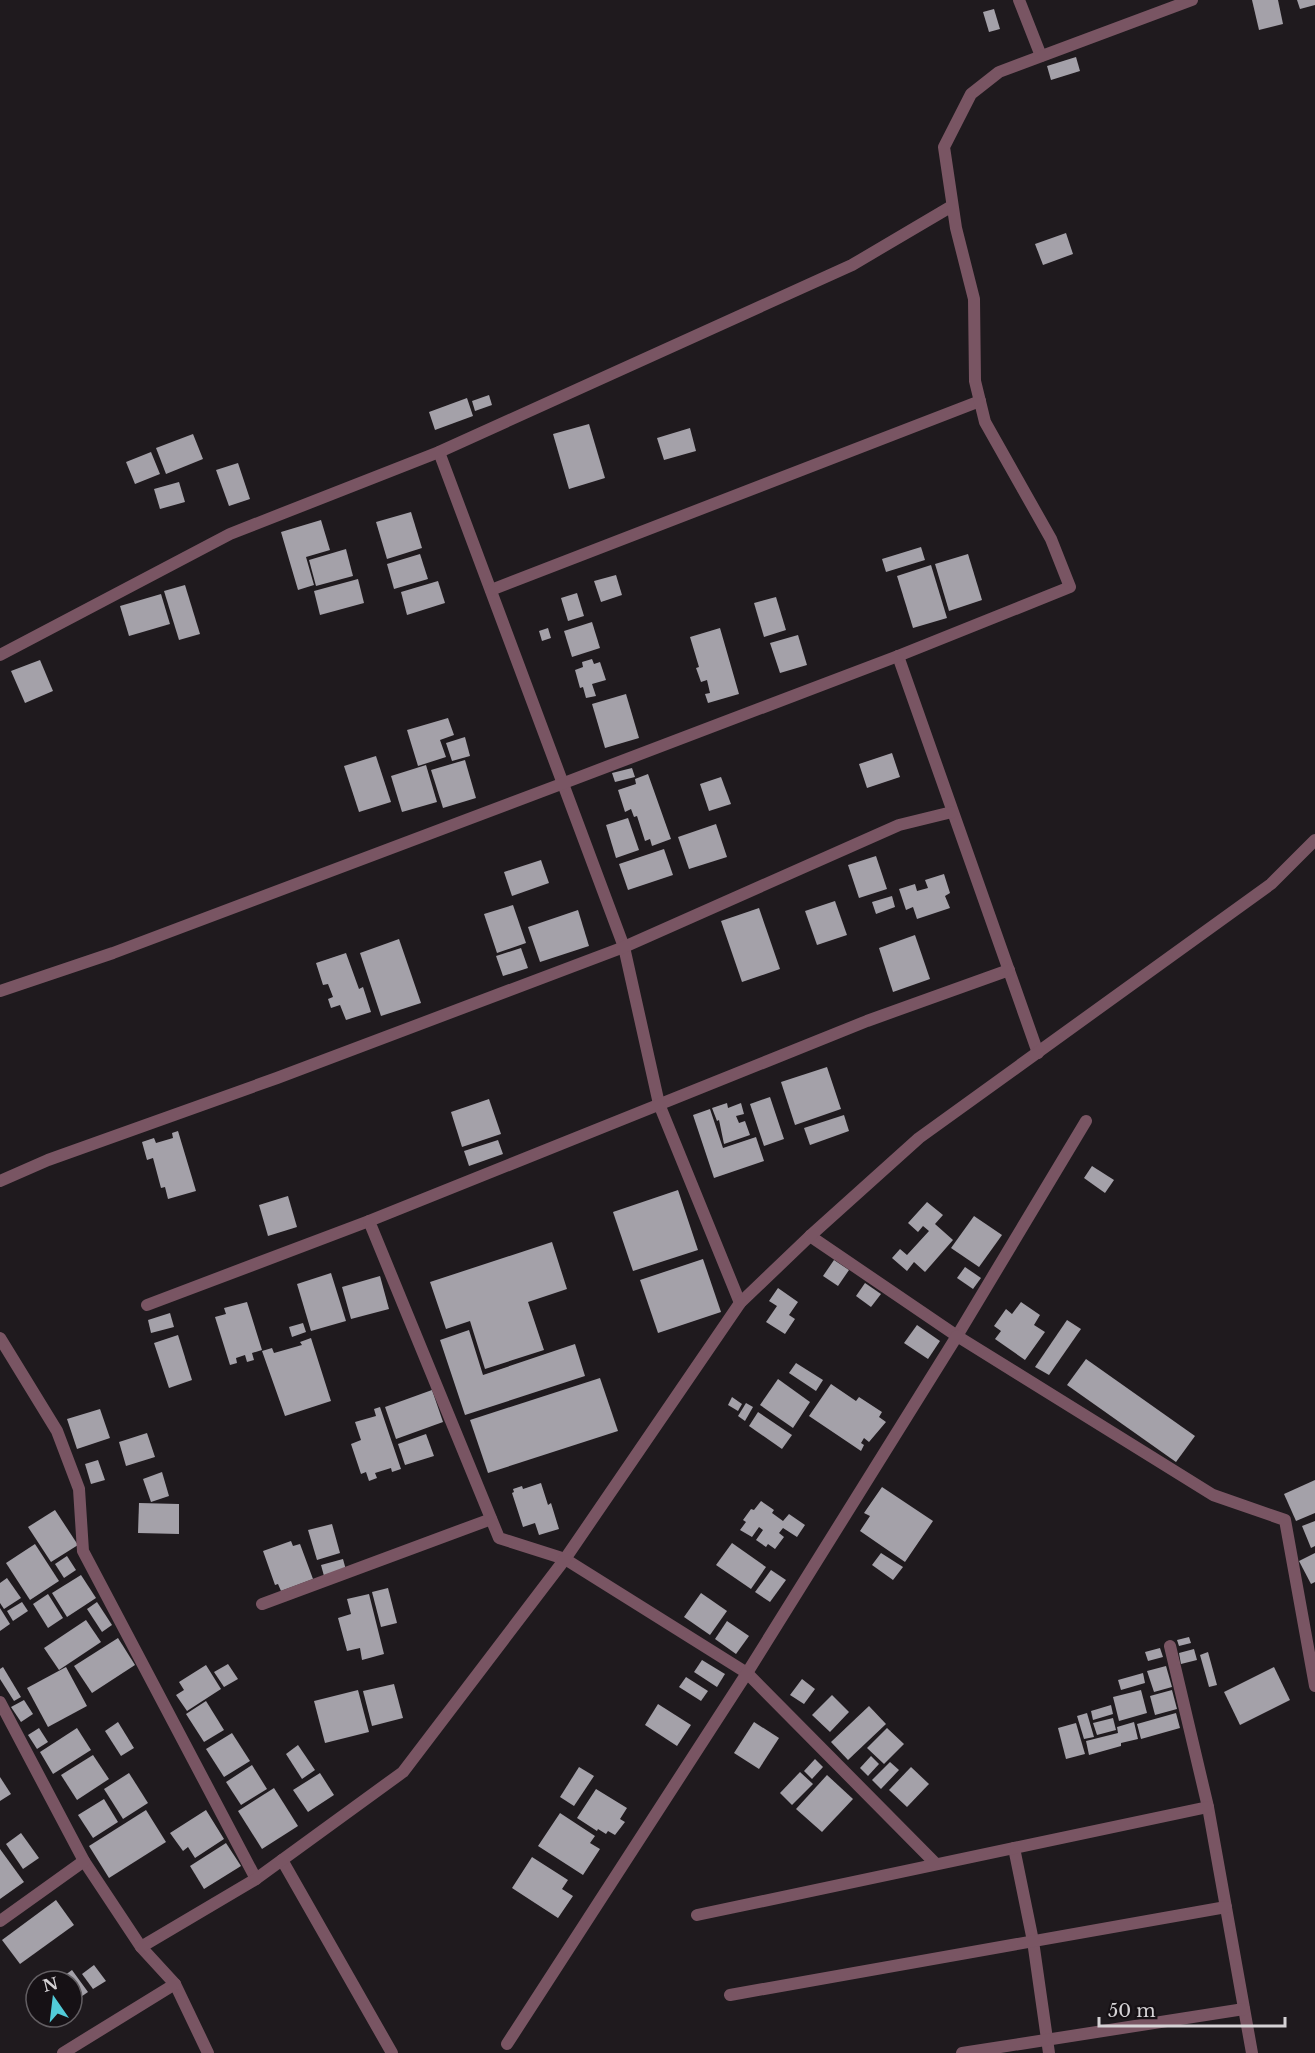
<svg xmlns="http://www.w3.org/2000/svg" width="1315" height="2053" font-family="'Libre Baskerville',serif">
<rect width="100%" height="100%" fill="#1f1a1e"/>
<g fill="#a4a1a9">
<polygon points="1252,0 1278,0 1283,24 1259,30"/>
<polygon points="1297,0 1315,0 1315,5 1300,9"/>
<polygon points="994,9 1000,29 989,32 983,12"/>
<polygon points="1076,57 1080,71 1051,80 1047,66"/>
<polygon points="1066,233 1073,254 1043,265 1035,244"/>
<polygon points="489,395 492,405 475,411 472,401"/>
<polygon points="467,398 473,416 435,430 429,412"/>
<polygon points="589,424 605,478 569,489 553,434"/>
<polygon points="690,428 696,451 664,460 657,438"/>
<polygon points="193,434 203,459 166,474 156,448"/>
<polygon points="151,452 160,474 135,484 126,462"/>
<polygon points="238,463 250,499 229,506 216,470"/>
<polygon points="179,482 185,502 160,509 154,489"/>
<polygon points="411,512 422,548 387,559 376,522"/>
<polygon points="321,520 330,550 306,557 314,585 298,590 281,532"/>
<polygon points="921,547 925,560 886,572 882,559"/>
<polygon points="346,549 353,576 316,586 309,560"/>
<polygon points="420,554 428,579 394,589 387,564"/>
<polygon points="968,554 982,600 949,611 935,564"/>
<polygon points="931,565 947,618 913,628 897,576"/>
<polygon points="616,575 622,595 601,602 594,581"/>
<polygon points="358,579 364,603 320,615 314,591"/>
<polygon points="438,581 445,603 407,615 401,592"/>
<polygon points="185,585 200,634 179,640 164,591"/>
<polygon points="577,593 584,616 568,621 561,598"/>
<polygon points="161,594 170,624 129,636 120,606"/>
<polygon points="776,597 786,630 764,637 754,603"/>
<polygon points="592,622 600,648 572,657 564,631"/>
<polygon points="548,628 551,638 542,641 539,631"/>
<polygon points="720,628 739,694 708,703 705,694 710,693 707,680 701,682 696,668 699,667 690,637"/>
<polygon points="798,635 807,665 780,673 770,643"/>
<polygon points="592,659 594,664 600,662 606,680 592,684 596,696 586,698 583,687 580,688 575,670 583,667 582,662"/>
<polygon points="40,660 53,691 25,703 11,671"/>
<polygon points="626,694 639,738 605,748 592,704"/>
<polygon points="448,718 454,735 440,740 446,757 418,766 407,730"/>
<polygon points="465,737 470,756 452,761 446,743"/>
<polygon points="892,753 900,777 867,788 859,764"/>
<polygon points="376,756 391,802 359,812 344,766"/>
<polygon points="465,760 476,798 443,808 431,770"/>
<polygon points="426,765 437,802 402,812 391,776"/>
<polygon points="632,768 635,777 615,782 612,773"/>
<polygon points="648,774 671,839 652,846 650,839 645,841 637,816 634,817 631,809 625,812 618,790 636,784 635,779"/>
<polygon points="721,777 731,804 709,811 700,784"/>
<polygon points="628,818 639,850 616,858 606,825"/>
<polygon points="716,824 727,857 689,869 678,837"/>
<polygon points="664,849 673,875 628,890 619,864"/>
<polygon points="876,856 887,889 859,898 848,865"/>
<polygon points="541,860 549,883 512,896 504,872"/>
<polygon points="944,874 950,893 945,896 950,908 917,919 913,907 906,910 899,889 915,884 917,891 928,888 925,880"/>
<polygon points="892,896 895,907 876,914 872,902"/>
<polygon points="835,901 847,935 817,945 805,911"/>
<polygon points="513,905 526,943 497,953 484,914"/>
<polygon points="759,908 780,969 742,982 721,921"/>
<polygon points="578,910 589,946 540,962 528,927"/>
<polygon points="915,935 930,979 893,992 879,948"/>
<polygon points="399,939 421,1003 381,1016 360,953"/>
<polygon points="521,948 528,968 503,976 496,956"/>
<polygon points="346,953 359,989 363,987 371,1012 346,1020 340,1005 331,1008 328,999 333,997 328,984 323,985 316,963"/>
<polygon points="827,1067 841,1109 795,1125 781,1082"/>
<polygon points="770,1097 784,1139 764,1146 750,1104"/>
<polygon points="489,1099 501,1134 462,1147 451,1112"/>
<polygon points="727,1103 728,1108 741,1103 744,1114 736,1116 739,1123 745,1121 750,1135 724,1144 719,1120 717,1121 712,1108"/>
<polygon points="710,1109 723,1148 756,1137 764,1161 714,1178 693,1115"/>
<polygon points="844,1115 849,1131 810,1145 804,1128"/>
<polygon points="178,1131 196,1191 168,1199 165,1187 161,1188 153,1158 147,1160 142,1142 154,1138 156,1143 173,1138 172,1133"/>
<polygon points="498,1140 503,1154 469,1166 464,1151"/>
<polygon points="1092,1166 1114,1180 1105,1193 1084,1178"/>
<polygon points="678,1190 698,1250 633,1271 613,1212"/>
<polygon points="288,1196 297,1227 268,1236 259,1205"/>
<polygon points="927,1202 943,1215 935,1224 953,1240 925,1272 914,1262 907,1271 892,1258 900,1249 907,1255 929,1231 923,1226 918,1232 908,1223"/>
<polygon points="974,1216 1002,1235 979,1267 951,1248"/>
<polygon points="552,1242 567,1289 528,1302 544,1350 485,1369 470,1321 446,1329 430,1282"/>
<polygon points="703,1259 721,1312 658,1333 640,1280"/>
<polygon points="834,1260 849,1270 838,1286 823,1276"/>
<polygon points="965,1267 981,1278 973,1289 957,1278"/>
<polygon points="331,1273 346,1321 311,1331 297,1284"/>
<polygon points="380,1276 389,1309 351,1319 342,1287"/>
<polygon points="865,1283 881,1294 871,1307 856,1296"/>
<polygon points="778,1288 798,1302 789,1315 795,1319 785,1334 766,1322 777,1306 769,1301"/>
<polygon points="247,1302 262,1350 252,1353 254,1360 247,1362 245,1355 236,1358 237,1363 230,1365 215,1317 226,1314 224,1308"/>
<polygon points="1021,1302 1040,1315 1034,1325 1045,1332 1025,1360 995,1339 1001,1331 994,1326 1006,1309 1012,1314"/>
<polygon points="170,1313 174,1327 151,1333 148,1320"/>
<polygon points="1067,1320 1081,1329 1049,1375 1035,1367"/>
<polygon points="303,1323 306,1332 292,1337 289,1327"/>
<polygon points="917,1325 940,1341 928,1359 904,1343"/>
<polygon points="469,1330 483,1375 575,1344 585,1376 465,1415 440,1340"/>
<polygon points="178,1335 192,1380 169,1388 154,1343"/>
<polygon points="311,1338 331,1401 285,1416 262,1351 272,1348 274,1353 302,1345 300,1342"/>
<polygon points="1086,1359 1195,1436 1176,1462 1067,1385"/>
<polygon points="796,1363 823,1380 816,1391 789,1373"/>
<polygon points="600,1378 618,1431 488,1473 470,1420"/>
<polygon points="778,1379 810,1402 793,1428 760,1405"/>
<polygon points="831,1384 856,1401 859,1397 882,1412 879,1417 886,1422 869,1442 864,1438 861,1443 864,1445 861,1451 809,1416"/>
<polygon points="432,1390 443,1422 396,1439 385,1407"/>
<polygon points="732,1397 742,1404 738,1411 728,1405"/>
<polygon points="746,1403 753,1407 745,1421 738,1416"/>
<polygon points="380,1407 401,1469 392,1472 391,1468 375,1473 377,1478 369,1481 366,1472 361,1474 351,1444 361,1440 355,1422 376,1416 374,1409"/>
<polygon points="100,1409 110,1438 77,1449 67,1419"/>
<polygon points="758,1412 792,1435 782,1449 749,1426"/>
<polygon points="147,1433 155,1457 126,1466 119,1442"/>
<polygon points="426,1434 434,1456 405,1465 398,1444"/>
<polygon points="98,1460 105,1480 91,1484 85,1464"/>
<polygon points="162,1472 169,1496 151,1502 143,1479"/>
<polygon points="1315,1480 1315,1513 1296,1521 1284,1494"/>
<polygon points="541,1483 548,1505 551,1503 559,1529 539,1535 535,1523 523,1527 512,1493 514,1492 513,1489 522,1486 523,1489"/>
<polygon points="882,1487 933,1521 905,1562 860,1531 870,1516 864,1513"/>
<polygon points="761,1501 774,1510 772,1513 783,1521 789,1514 805,1525 797,1537 783,1528 779,1533 784,1537 775,1549 768,1544 766,1547 756,1540 763,1530 759,1527 752,1537 740,1530 746,1522 743,1520 751,1509 754,1510"/>
<polygon points="139,1503 179,1504 179,1534 138,1533"/>
<polygon points="55,1510 78,1545 51,1562 28,1527"/>
<polygon points="1315,1521 1315,1546 1311,1548 1302,1526"/>
<polygon points="332,1524 340,1553 317,1560 308,1530"/>
<polygon points="291,1541 293,1546 300,1544 313,1579 281,1591 278,1584 275,1585 263,1551"/>
<polygon points="732,1543 766,1567 751,1589 716,1565"/>
<polygon points="35,1544 59,1581 30,1600 6,1563"/>
<polygon points="881,1553 903,1567 893,1580 872,1565"/>
<polygon points="1315,1553 1315,1582 1311,1584 1299,1561"/>
<polygon points="67,1556 76,1570 64,1578 55,1564"/>
<polygon points="343,1559 346,1570 324,1576 321,1565"/>
<polygon points="771,1570 786,1580 770,1602 755,1592"/>
<polygon points="81,1575 96,1598 67,1617 52,1593"/>
<polygon points="7,1578 21,1598 4,1609 0,1603 0,1583"/>
<polygon points="388,1588 397,1623 381,1627 372,1592"/>
<polygon points="701,1593 727,1611 710,1635 684,1617"/>
<polygon points="48,1594 63,1618 48,1628 33,1604"/>
<polygon points="369,1594 384,1654 362,1660 360,1648 347,1651 338,1618 351,1614 347,1599"/>
<polygon points="22,1602 28,1611 13,1621 7,1611"/>
<polygon points="97,1602 112,1625 102,1632 87,1609"/>
<polygon points="0,1608 10,1624 0,1631"/>
<polygon points="86,1620 101,1642 59,1670 44,1648"/>
<polygon points="727,1621 749,1636 736,1654 715,1639"/>
<polygon points="1189,1637 1191,1643 1179,1646 1177,1640"/>
<polygon points="118,1638 135,1665 92,1693 74,1666"/>
<polygon points="1160,1648 1163,1657 1148,1661 1145,1652"/>
<polygon points="1194,1649 1197,1660 1181,1664 1179,1653"/>
<polygon points="1208,1652 1217,1685 1209,1687 1200,1655"/>
<polygon points="702,1660 725,1674 717,1687 694,1672"/>
<polygon points="228,1664 238,1679 224,1687 214,1672"/>
<polygon points="206,1665 221,1689 187,1711 176,1695 184,1690 179,1682"/>
<polygon points="1166,1666 1172,1687 1154,1692 1147,1671"/>
<polygon points="3,1667 21,1697 14,1701 0,1679 0,1669"/>
<polygon points="66,1667 87,1706 48,1727 27,1688"/>
<polygon points="1274,1667 1290,1700 1240,1725 1224,1692"/>
<polygon points="1143,1673 1145,1683 1121,1690 1118,1680"/>
<polygon points="686,1677 708,1691 701,1701 679,1687"/>
<polygon points="802,1679 815,1689 804,1704 790,1695"/>
<polygon points="394,1684 403,1718 372,1726 363,1691"/>
<polygon points="358,1690 369,1732 325,1743 314,1701"/>
<polygon points="1141,1690 1147,1713 1119,1721 1113,1697"/>
<polygon points="1172,1690 1177,1709 1155,1715 1150,1696"/>
<polygon points="832,1695 849,1712 830,1732 812,1715"/>
<polygon points="24,1700 33,1714 21,1722 11,1707"/>
<polygon points="206,1701 224,1730 204,1742 186,1714"/>
<polygon points="658,1704 691,1725 677,1746 645,1725"/>
<polygon points="1111,1705 1113,1714 1093,1720 1091,1711"/>
<polygon points="869,1706 886,1724 848,1760 831,1742"/>
<polygon points="1087,1713 1094,1737 1084,1739 1077,1716"/>
<polygon points="1176,1713 1180,1728 1141,1739 1137,1724"/>
<polygon points="1113,1718 1116,1730 1097,1735 1093,1723"/>
<polygon points="118,1722 134,1748 121,1756 105,1731"/>
<polygon points="754,1722 779,1738 759,1769 734,1753"/>
<polygon points="1134,1722 1138,1739 1121,1743 1121,1746 1089,1755 1086,1741 1118,1733 1117,1727"/>
<polygon points="1076,1723 1085,1754 1066,1759 1058,1728"/>
<polygon points="39,1728 48,1742 37,1749 28,1735"/>
<polygon points="77,1728 91,1750 53,1774 40,1752"/>
<polygon points="887,1728 904,1744 884,1764 867,1748"/>
<polygon points="232,1733 250,1761 224,1777 206,1749"/>
<polygon points="298,1745 315,1770 302,1779 286,1754"/>
<polygon points="93,1755 109,1779 77,1800 61,1775"/>
<polygon points="871,1756 879,1764 868,1776 860,1768"/>
<polygon points="815,1759 823,1767 812,1779 804,1771"/>
<polygon points="890,1762 899,1770 881,1789 872,1780"/>
<polygon points="252,1765 267,1789 241,1805 226,1782"/>
<polygon points="579,1767 594,1776 574,1806 560,1797"/>
<polygon points="911,1767 929,1784 907,1807 889,1790"/>
<polygon points="800,1772 813,1784 792,1805 780,1793"/>
<polygon points="129,1773 148,1803 123,1819 104,1789"/>
<polygon points="320,1773 334,1795 308,1812 293,1790"/>
<polygon points="827,1775 853,1799 822,1832 796,1809"/>
<polygon points="0,1777 11,1794 0,1801"/>
<polygon points="274,1788 298,1826 262,1849 238,1811"/>
<polygon points="596,1789 627,1808 620,1819 625,1822 615,1835 608,1831 606,1834 598,1829 597,1831 577,1818"/>
<polygon points="104,1799 118,1822 93,1838 78,1815"/>
<polygon points="146,1810 166,1842 109,1878 89,1846"/>
<polygon points="206,1810 224,1839 195,1858 188,1847 183,1851 170,1833"/>
<polygon points="560,1813 595,1836 590,1843 600,1849 583,1875 538,1846"/>
<polygon points="21,1833 39,1858 23,1869 6,1844"/>
<polygon points="226,1843 241,1866 204,1889 190,1866"/>
<polygon points="0,1849 24,1882 0,1899"/>
<polygon points="532,1857 568,1880 562,1889 573,1896 558,1918 512,1888"/>
<polygon points="56,1900 74,1925 20,1964 2,1940"/>
<polygon points="94,1965 106,1981 93,1989 82,1974"/>
<polygon points="72,1970 88,1992 72,2003 72,1981 57,1981"/>
</g>
<g fill="none" stroke-linecap="round" stroke-linejoin="round">
<polyline stroke="#795563" stroke-width="12" points="957,1336 1086,1121"/>
<g stroke="#795563" stroke-width="12">
<polyline points="1019,0 1041,56"/>
<polyline points="439,452 624,947 659,1104 740,1303"/>
<polyline points="491,590 980,401"/>
<polyline points="0,655 230,534 439,452 852,265 952,206"/>
<polyline points="898,656 1038,1053"/>
<polyline points="0,991 113,953 564,783 898,656 1070,587 1051,539 985,422 975,381 974,299 956,228 944,147 971,94 999,72 1192,0"/>
<polyline points="0,1181 48,1160 277,1078 624,947 899,825 952,812"/>
<polyline points="810,1236 957,1336 1213,1495 1285,1520 1315,1686"/>
<polyline points="147,1305 369,1221"/>
<polyline points="0,1338 57,1431 79,1489 83,1551 256,1879"/>
<polyline points="262,1604 491,1519"/>
<polyline points="1170,1646 1208,1807 1252,2053"/>
<polyline points="0,1702 84,1861 141,1947 175,1984 208,2053"/>
<polyline points="1014,1848 1033,1941 1049,2053"/>
<polyline points="282,1860 392,2053"/>
<polyline points="936,1864 747,1673 565,1559 499,1538 369,1221 867,1021 1009,970"/>
<polyline points="697,1915 1208,1807"/>
<polyline points="0,1921 84,1861"/>
<polyline points="141,1947 256,1879 403,1772 565,1559 740,1303 810,1236 919,1138 1271,884 1315,840"/>
<polyline points="730,1995 1226,1907"/>
<polyline points="507,2044 747,1673 957,1336"/>
<polyline points="63,2053 175,1984"/>
<polyline points="962,2053 1244,2009"/>
</g>
</g>
<g transform="translate(54 1999) rotate(346)"><circle r="28" fill="#161115" stroke="#625e62" stroke-width="1.5"/>
<path d="M0-4.5L10 22L0 15L-10 22Z" fill="#52cbd8"/>
<text y="-9" font-size="16" font-weight="bold" text-anchor="middle" fill="#d5d2d5">N</text>
</g>
<path d="M1099 2017v9h186v-9" fill="none" stroke="#d5d2d5" stroke-width="3"/>
<text x="1108" y="2017" font-size="18" fill="#d5d2d5" stroke="#161115" stroke-width="4.5" paint-order="stroke">50 m</text>
</svg>
